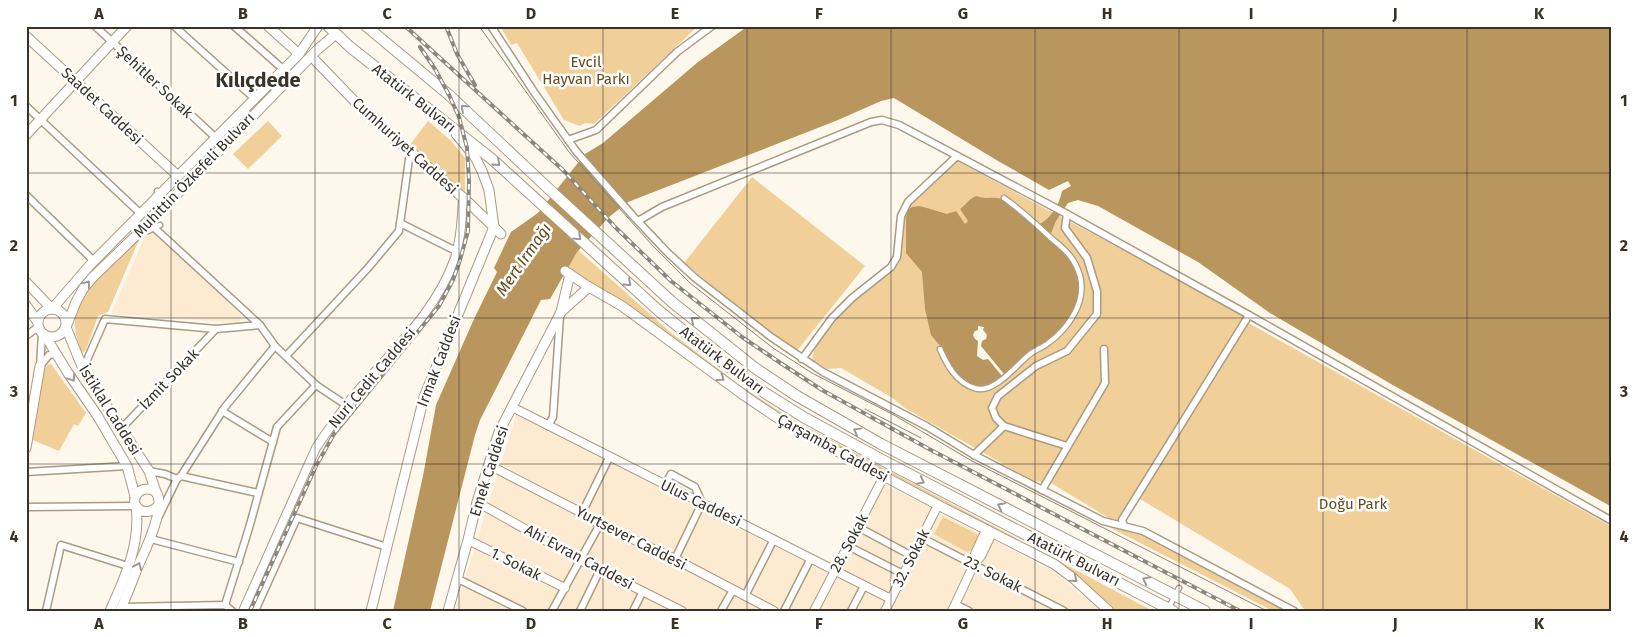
<svg xmlns="http://www.w3.org/2000/svg" width="1638" height="637" font-family="'Fira Sans',sans-serif">
<rect width="100%" height="100%" fill="#fef7ec"/>
<g fill="#fcebd0">
<polygon points="150,231 183,256 241,316 239,323 111,314 145,236"/>
<polygon points="516,415 832,574 879,481 1051,570 1101,611 455,611"/>
</g>
<g fill="#f0cf98">
<polygon points="500,26 698,26 594,124 585,123 580,126 564,120 517,43 511,45"/>
<polygon points="268,121 282,136 248,169 233,154"/>
<polygon points="428,121 451,141 465,158 465,193 410,145"/>
<polygon points="955,160 1246,316 1117,521 1112,520 1051,483 1033,481 905,408 891,397 841,368 828,369 812,360 815,345 856,297 893,269 899,263 901,256 902,215 908,204"/>
<polygon points="752,177 865,266 796,352 684,263"/>
<path d="M141 235 108 312 98 316 86 350 81 354C79 346 76 336 75 328 71 292 117 257 141 235Z"/>
<polygon points="578,250 669,331 738,384 788,417 1153,611 1117,611 1070,570 788,421 736,386 647,318 565,270"/>
<polygon points="1245,321 1612,527 1612,611 1308,611 1303,608 1290,589 1140,499"/>
<polygon points="51,364 86,413 78,426 74,424 59,451 33,440 43,370 48,365"/>
<polygon points="943,517 979,535 972,550 967,552 934,534"/>
<polygon points="1107,526 1142,534 1288,611 1273,611"/>
</g>
<path fill="#b8965d" d="M748 26H1612V507L1391 384 1270 313 1198 262 1098 206 1078 200 1068 203 1056 221 1049 238C1056 245 1065 251 1070 259 1087 283 1077 313 1059 332 1051 341 1039 343 1030 351 1013 366 998 385 974 387L950 367 941 347 931 335 925 309 922 272 906 253V217L908 210 912 207 920 206 947 214 956 211 965 224 968 221 960 209C966 205 970 197 977 196 985 200 993 196 1001 199 1014 204 1026 217 1036 226 1050 220 1059 206 1062 191L1071 186 1068 181 1049 190 998 161 894 98 881 101 838 120 628 202 609 217 577 252 550 299 541 300 480 420 475 435 430 611H393L423 476 436 405 474 319 497 272 494 268 511 232 538 213 585 154 603 143 698 62Z"/>
<polygon fill="#fef7ec" points="978,326 984,327 983,330 987,335 986,339 982,341 981,346 1004,374 1002,376 988,359 983,360 977,356 978,341 975,339 973,335 975,331 978,330"/>
<g fill="none" stroke-linecap="round" stroke-linejoin="round">
<defs>
<g id="pedestrian">
<polyline points="157,191 170,203"/>
<polyline points="148,231 160,225"/>
<path d="M940 349C947 365 956 382 974 388 994 395 1016 365 1030 354 1035 350 1041 348 1047 344 1067 330 1087 303 1080 276 1078 269 1075 262 1070 256 1065 249 1057 243 1051 238 1036 224 1021 210 1004 198"/>
<polyline points="1168,609 1179,588"/>
</g>
<g id="minor">
<polyline points="95,26 216,138"/>
<polyline points="174,26 255,99"/>
<polyline points="234,26 284,70"/>
<polyline points="491,26 534,92 576,151 633,216 668,253 694,277 771,337 823,372 928,427 974,455 1103,521 1143,531 1294,611"/>
<polyline points="26,106 141,214"/>
<polyline points="568,140 596,130 677,52 712,26"/>
<polyline points="26,195 94,261"/>
<polyline points="1067,214 1065,228 1087,258 1097,291 1097,314 1067,351 1036,366 998,396 992,408 996,418 1004,426 1067,446"/>
<polyline points="638,221 662,207 871,122 882,120 899,125 1067,214 1249,315 1612,521"/>
<polyline points="149,223 260,325 275,346 316,385 346,405"/>
<polyline points="400,223 456,251"/>
<polyline points="26,336 38,327"/>
<polyline points="286,356 368,268 399,231 410,152"/>
<polyline points="802,359 832,318 852,298 891,267 897,257 901,216 908,202 957,156"/>
<polyline points="41,365 49,355 57,354"/>
<polyline points="40,366 42,334"/>
<polyline points="83,369 105,319 216,329 260,325"/>
<polyline points="222,411 273,442"/>
<polyline points="548,426 553,417 560,316"/>
<polyline points="121,429 216,329"/>
<polyline points="974,455 1004,426"/>
<polyline points="149,471 165,474 177,479"/>
<polyline points="26,472 127,466"/>
<polyline points="181,476 258,493"/>
<polyline points="665,485 671,474 695,487 702,503 675,559"/>
<polyline points="1042,490 1105,383 1104,349"/>
<polyline points="26,507 136,506"/>
<polyline points="582,513 609,458"/>
<polyline points="159,516 177,479 181,476 225,407 275,346"/>
<polyline points="1124,526 1122,520 1249,315"/>
<polyline points="858,527 912,556"/>
<polyline points="922,538 1064,611"/>
<polyline points="151,539 239,562"/>
<polyline points="848,546 903,574"/>
<polyline points="458,579 523,611"/>
<polyline points="745,596 774,539"/>
<polyline points="955,604 969,611"/>
<polyline points="225,605 249,528 277,427 316,385"/>
<polyline points="122,607 225,605 232,611"/>
<polyline points="46,611 61,545 128,566"/>
<polyline points="255,611 297,518 387,547"/>
<polyline points="552,611 600,524"/>
<polyline points="580,611 600,570"/>
<polyline points="633,611 643,591"/>
<polyline points="721,611 733,590"/>
<polyline points="784,611 811,558"/>
<polyline points="851,611 864,586"/>
</g>
<g id="tertiary">
<polyline points="512,407 891,599"/>
<polyline points="489,465 582,513 600,524 675,559 774,611"/>
<polyline points="477,502 580,560 682,611"/>
<polyline points="468,540 565,588"/>
<polyline points="974,564 975,554 986,530"/>
<path d="M243 611 316 448C327 431 339 415 351 399 389 353 435 315 455 258 461 238 462 217 463 197"/>
<polyline points="814,611 884,476"/>
<polyline points="885,611 938,505"/>
<polyline points="952,611 974,564 981,556 992,533"/>
</g>
<g id="secondary">
<polyline points="268,26 299,54"/>
<polyline points="26,36 178,176"/>
<polyline points="311,56 366,113 469,203 501,234"/>
<polyline points="26,135 127,26"/>
<polyline points="565,271 589,287 622,306 745,396 788,425 938,505 1054,564 1073,578 1109,611"/>
<polyline points="26,282 52,309 90,265 299,54 318,26"/>
<polyline points="26,305 37,321"/>
<circle cx="52" cy="323" r="14"/>
<polyline points="561,312 589,287"/>
<polyline points="46,337 68,373 97,415 127,466 135,496"/>
<polyline points="26,448 40,366"/>
<polyline points="156,492 149,471 83,369 66,327 76,302 83,289 93,277 149,223 318,49 336,34"/>
<path d="M110 611C125 578 141 543 136 506"/>
<path d="M120 611C127 595 133 579 139 564 144 553 176 488 147 489 143 489 140 490 137 494 128 507 146 519 158 506"/>
<polyline points="371,611 424,397 494,227 489,190 482,171 475,157 456,134"/>
<polyline points="448,611 468,540 477,502 499,432 561,312 570,274"/>
</g>
<g id="primary">
<polyline points="328,26 350,47 493,160 659,311 725,364 765,393 805,418 886,462 1173,611"/>
<polyline points="366,26 449,95 550,190 672,302 755,368 797,396 881,444 1205,611"/>
</g>
</defs>
<use href="#pedestrian" stroke="#aa9b82" stroke-width="7"/>
<use href="#minor" stroke="#aa9b82" stroke-width="9"/>
<use href="#tertiary" stroke="#aa9b82" stroke-width="10"/>
<use href="#secondary" stroke="#aa9b82" stroke-width="11"/>
<use href="#primary" stroke="#aa9b82" stroke-width="12"/>
<use href="#pedestrian" stroke="#fff" stroke-width="4.5"/>
<use href="#minor" stroke="#fff" stroke-width="6"/>
<use href="#tertiary" stroke="#fff" stroke-width="8"/>
<use href="#secondary" stroke="#fff" stroke-width="9"/>
<use href="#primary" stroke="#fff" stroke-width="10"/>
<g stroke="#8c867b" stroke-width="1">
<polyline points="479,26 569,152 653,246 690,283 773,348 812,373 894,415 972,461 1267,611"/>
<polyline points="865,409 921,438"/>
</g>
<defs>
<g id="rail">
<polyline points="405,26 564,171 615,227 671,281 742,337 782,364 822,390 929,449 1240,611"/>
<polyline points="446,26 457,54 475,85"/>
<polyline points="250,611 316,466 334,434 439,306 453,280 460,260 468,231 469,181 467,148 459,117 449,95 435,69 420,47"/>
</g>
</defs>
<use href="#rail" stroke="#8c867b" stroke-width="4"/>
<use href="#rail" stroke="#fff" stroke-width="2" stroke-dasharray="5.5" stroke-linecap="butt"/>
</g>
<defs><path id="oneway-chevron" d="M-2-3.5L2.5 0L-2 3.5" fill="none" stroke-width="1.6" stroke-linecap="round" stroke-linejoin="round" transform="scale(1.25)"/></defs>
<g stroke="#9c9894">
<use href="#oneway-chevron" transform="translate(464 108) rotate(-137)"/>
<use href="#oneway-chevron" transform="translate(497 163) rotate(42)"/>
<use href="#oneway-chevron" transform="translate(578 237) rotate(43)"/>
<use href="#oneway-chevron" transform="translate(628 283) rotate(42)"/>
<use href="#oneway-chevron" transform="translate(87 284) rotate(-53)"/>
<use href="#oneway-chevron" transform="translate(694 320) rotate(-141)"/>
<use href="#oneway-chevron" transform="translate(72 378) rotate(56)"/>
<use href="#oneway-chevron" transform="translate(721 378) rotate(36)"/>
<use href="#oneway-chevron" transform="translate(857 431) rotate(-151)"/>
<use href="#oneway-chevron" transform="translate(921 481) rotate(27)"/>
<use href="#oneway-chevron" transform="translate(1001 506) rotate(-153)"/>
<use href="#oneway-chevron" transform="translate(138 566) rotate(-68)"/>
<use href="#oneway-chevron" transform="translate(1074 579) rotate(39)"/>
<use href="#oneway-chevron" transform="translate(1146 580) rotate(-153)"/>
</g>
<path fill="none" stroke="#383228" stroke-width="1" stroke-opacity="0.55" d="M171 26V611M315 26V611M459 26V611M603 26V611M747 26V611M891 26V611M1035 26V611M1179 26V611M1323 26V611M1467 26V611M26 173H1612M26 318H1612M26 464H1612"/>
<g text-anchor="middle" stroke-width="5" stroke-linejoin="round" paint-order="stroke">
<g font-size="15" fill="#654c20" stroke="#fff">
<text x="586" y="67">Evcil<tspan x="586" dy="17">Hayvan Parkı</tspan></text>
<text x="1353" y="509">Doğu Park</text>
</g>
<g font-size="15" fill="#383228" stroke="#fff">
<text transform="translate(155 82) rotate(43)" y="5">Şehitler Sokak</text>
<text transform="translate(414 98) rotate(38)" y="5">Atatürk Bulvarı</text>
<text transform="translate(102 106) rotate(43)" y="5">Saadet Caddesi</text>
<text transform="translate(405 146) rotate(42)" y="5">Cumhuriyet Caddesi</text>
<text transform="translate(194 175) rotate(-46)" y="5">Muhittin Özkefeli Bulvarı</text>
<text transform="translate(722 360) rotate(37)" y="5">Atatürk Bulvarı</text>
<text transform="translate(439 361) rotate(-69)" y="5">Irmak Caddesi</text>
<text transform="translate(372 378) rotate(-50)" y="5">Nuri Cedit Caddesi</text>
<text transform="translate(169 379) rotate(-46)" y="5">İzmit Sokak</text>
<text transform="translate(110 410) rotate(58)" y="5">İstiklal Caddesi</text>
<text transform="translate(833 448) rotate(29)" y="5">Çarşamba Caddesi</text>
<text transform="translate(489 471) rotate(-72)" y="5">Emek Caddesi</text>
<text transform="translate(701 503) rotate(26)" y="5">Ulus Caddesi</text>
<text transform="translate(631 538) rotate(27)" y="5">Yurtsever Caddesi</text>
<text transform="translate(849 543) rotate(-62)" y="5">28. Sokak</text>
<text transform="translate(579 557) rotate(28)" y="5">Ahi Evran Caddesi</text>
<text transform="translate(911 558) rotate(-63)" y="5">32. Sokak</text>
<text transform="translate(1074 559) rotate(27)" y="5">Atatürk Bulvarı</text>
<text transform="translate(516 564) rotate(27)" y="5">1. Sokak</text>
<text transform="translate(993 574) rotate(27)" y="5">23. Sokak</text>
</g>
<g font-size="16" font-style="italic" fill="#624a1d" stroke="#fff">
<text transform="translate(523 259) rotate(-55)" y="6">Mert Irmağı</text>
</g>
<g font-size="20" font-weight="bold" fill="#383228" stroke="#fff">
<text x="258" y="87">Kılıçdede</text>
</g>
</g>
<rect width="1638" height="637" fill="none" stroke="#ffffff" stroke-width="55"/>
<rect x="28" y="28" width="1582" height="582" fill="none" stroke="#383228" stroke-width="2"/>
<g font-size="16" text-anchor="middle" font-weight="bold" fill="#383228">
<text x="99" y="19">A</text>
<text x="243" y="19">B</text>
<text x="387" y="19">C</text>
<text x="531" y="19">D</text>
<text x="675" y="19">E</text>
<text x="819" y="19">F</text>
<text x="963" y="19">G</text>
<text x="1107" y="19">H</text>
<text x="1251" y="19">I</text>
<text x="1395" y="19">J</text>
<text x="1539" y="19">K</text>
<text x="14" y="106">1</text>
<text x="1624" y="106">1</text>
<text x="14" y="251">2</text>
<text x="1624" y="251">2</text>
<text x="14" y="397">3</text>
<text x="1624" y="397">3</text>
<text x="14" y="542">4</text>
<text x="1624" y="542">4</text>
<text x="99" y="629">A</text>
<text x="243" y="629">B</text>
<text x="387" y="629">C</text>
<text x="531" y="629">D</text>
<text x="675" y="629">E</text>
<text x="819" y="629">F</text>
<text x="963" y="629">G</text>
<text x="1107" y="629">H</text>
<text x="1251" y="629">I</text>
<text x="1395" y="629">J</text>
<text x="1539" y="629">K</text>
</g>
</svg>
